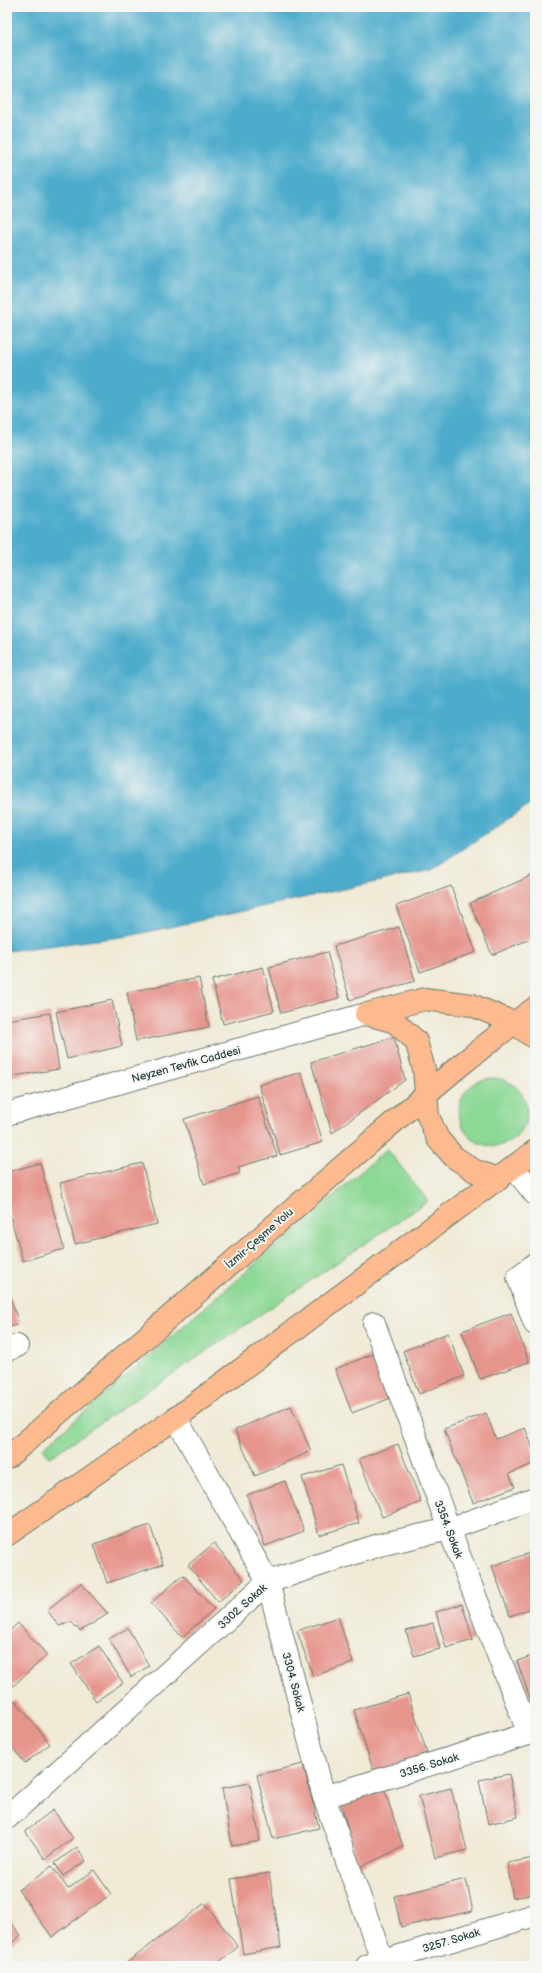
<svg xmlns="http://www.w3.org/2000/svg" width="542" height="1973" font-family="'Balsamiq Sans',sans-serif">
<rect width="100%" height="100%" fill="#f6f6f2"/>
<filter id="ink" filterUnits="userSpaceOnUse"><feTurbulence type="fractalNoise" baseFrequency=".025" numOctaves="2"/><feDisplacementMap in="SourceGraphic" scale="8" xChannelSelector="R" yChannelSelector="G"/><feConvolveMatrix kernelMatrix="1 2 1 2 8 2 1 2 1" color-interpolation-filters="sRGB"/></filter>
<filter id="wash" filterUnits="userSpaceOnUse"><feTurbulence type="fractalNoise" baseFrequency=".012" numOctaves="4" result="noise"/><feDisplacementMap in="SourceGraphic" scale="16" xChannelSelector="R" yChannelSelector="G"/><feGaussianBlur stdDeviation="0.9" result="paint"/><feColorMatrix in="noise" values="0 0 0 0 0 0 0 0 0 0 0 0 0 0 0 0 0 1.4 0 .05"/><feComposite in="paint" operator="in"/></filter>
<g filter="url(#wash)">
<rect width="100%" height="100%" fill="#f0ead6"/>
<g fill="#8cd895" stroke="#568a64">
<circle cx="493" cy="1112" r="34"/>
<polygon points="387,1149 428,1201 50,1457 43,1448"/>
</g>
<polygon fill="#4eaccc" stroke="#367480" points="7,7 535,7 535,801 431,870 129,936 7,951"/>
<g id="blocks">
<g fill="#e6958d">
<polygon points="535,874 535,937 492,955 470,903"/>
<polygon points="451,886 476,952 420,972 396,906"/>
<polygon points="399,927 415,981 350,1000 334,946"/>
<polygon points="327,952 339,998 281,1013 269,967"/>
<polygon points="263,967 274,1011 223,1024 212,980"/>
<polygon points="199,978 209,1027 136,1041 127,992"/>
<polygon points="112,1000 122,1046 67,1059 56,1012"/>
<polygon points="50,1013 59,1069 7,1077 7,1020"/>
<polygon points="394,1037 405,1080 332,1133 311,1062"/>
<polygon points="301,1072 323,1142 280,1155 259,1085"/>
<polygon points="258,1096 277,1156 238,1167 240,1173 204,1184 184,1119"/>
<polygon points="40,1163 64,1249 23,1261 7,1205 7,1172"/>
<polygon points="142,1163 157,1224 75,1244 60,1183"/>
<polygon points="7,1287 19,1324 7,1328"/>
<polygon points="511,1313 529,1362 480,1379 462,1331"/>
<polygon points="448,1333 464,1376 419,1394 403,1351"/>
<polygon points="378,1352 396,1396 352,1413 335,1369"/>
<polygon points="291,1406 311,1451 255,1476 235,1430"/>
<polygon points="486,1413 496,1439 525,1428 535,1454 535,1463 509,1474 515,1487 473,1503 444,1429"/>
<polygon points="398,1444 421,1502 382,1517 359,1459"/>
<polygon points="341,1465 359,1523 319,1535 302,1477"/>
<polygon points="285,1481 304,1531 265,1546 247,1495"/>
<polygon points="150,1525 163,1564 107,1583 94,1544"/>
<polygon points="214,1543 244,1580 218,1602 188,1565"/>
<polygon points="535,1551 535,1607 510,1616 492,1566"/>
<polygon points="183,1575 214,1609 182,1637 151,1603"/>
<polygon points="81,1583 108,1614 80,1631 71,1622 59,1626 47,1610"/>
<polygon points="462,1604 473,1640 446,1648 436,1612"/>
<polygon points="338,1617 353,1663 313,1676 297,1631"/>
<polygon points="18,1623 47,1655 13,1686 7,1679 7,1633"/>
<polygon points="433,1623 440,1649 414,1656 406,1631"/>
<polygon points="128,1628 149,1666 131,1677 109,1639"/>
<polygon points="99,1646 123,1683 96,1701 71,1664"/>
<polygon points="535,1655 535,1710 534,1710 517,1661"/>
<polygon points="408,1694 428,1756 374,1773 354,1710"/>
<polygon points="15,1700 50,1744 25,1763 7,1741 7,1706"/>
<polygon points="303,1764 319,1828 273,1839 257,1775"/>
<polygon points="509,1774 518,1817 488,1824 479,1780"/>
<polygon points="250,1783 260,1841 232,1846 222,1788"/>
<polygon points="384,1788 403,1847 358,1868 341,1803"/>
<polygon points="451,1788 467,1850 435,1858 419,1796"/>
<polygon points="53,1810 73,1838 45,1859 25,1831"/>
<polygon points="77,1847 86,1861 63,1876 55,1863"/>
<polygon points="534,1858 535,1894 513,1898 507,1863"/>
<polygon points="52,1866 68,1889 94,1870 111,1894 52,1937 18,1890"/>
<polygon points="269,1873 281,1947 243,1954 231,1879"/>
<polygon points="466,1879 473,1911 401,1927 394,1896"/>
<polygon points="205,1903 238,1947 214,1966 123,1966"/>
<polygon points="7,1918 21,1935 7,1947"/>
</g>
</g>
</g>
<g filter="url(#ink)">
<use href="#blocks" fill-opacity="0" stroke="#687a6d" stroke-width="1"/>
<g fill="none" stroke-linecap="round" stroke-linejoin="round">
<defs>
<g id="minor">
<polyline points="535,1264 518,1277 535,1324"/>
<polyline points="374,1323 449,1529 529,1734"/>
<polyline points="7,1350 17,1346"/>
<polyline points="176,1418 268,1582 324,1797 382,1960"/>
<polyline points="324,1797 535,1732"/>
<polyline points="7,1818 268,1582 379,1545 449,1529 535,1498"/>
<polyline points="367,1966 535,1915"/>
</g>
<g id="tertiary">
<polyline points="7,1114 366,1014"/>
<polyline points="514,1168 535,1194"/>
</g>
<g id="trunk">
<polyline points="366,1014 395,1022 416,1041 424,1069 428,1116 438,1139 454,1157 475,1171 499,1179"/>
<polyline points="367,1014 425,999 472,1005 514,1023 535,1038"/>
<path d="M7 1458C119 1360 231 1262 344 1165 406 1112 468 1055 535 1008"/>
<polyline points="7,1535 176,1418 535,1151"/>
</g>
</defs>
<use href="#minor" stroke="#687a6d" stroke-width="24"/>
<use href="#tertiary" stroke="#687a6d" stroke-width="24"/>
<use href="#trunk" stroke="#687a6d" stroke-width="24"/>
<use href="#minor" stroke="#fff" stroke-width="22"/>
<use href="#tertiary" stroke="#fff" stroke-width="22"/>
<use href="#trunk" stroke="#fcba8e" stroke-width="22"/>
</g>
</g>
<g text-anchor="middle" stroke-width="4" stroke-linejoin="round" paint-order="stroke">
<g font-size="11" fill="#1f3d34" stroke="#f6f6f2">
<text transform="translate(186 1064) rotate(-15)" y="4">Neyzen Tevfik Caddesi</text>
<text transform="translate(259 1238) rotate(-41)" y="4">İzmir-Çeşme Yolu</text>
<text transform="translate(449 1529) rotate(69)" y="4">3354. Sokak</text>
<text transform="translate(242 1606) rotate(-42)" y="4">3302. Sokak</text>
<text transform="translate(294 1682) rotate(75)" y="4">3304. Sokak</text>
<text transform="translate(429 1765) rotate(-17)" y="4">3356. Sokak</text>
<text transform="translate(451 1940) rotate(-17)" y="4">3257. Sokak</text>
</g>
</g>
<rect width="542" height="1973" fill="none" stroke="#f6f6f2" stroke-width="24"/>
</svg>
